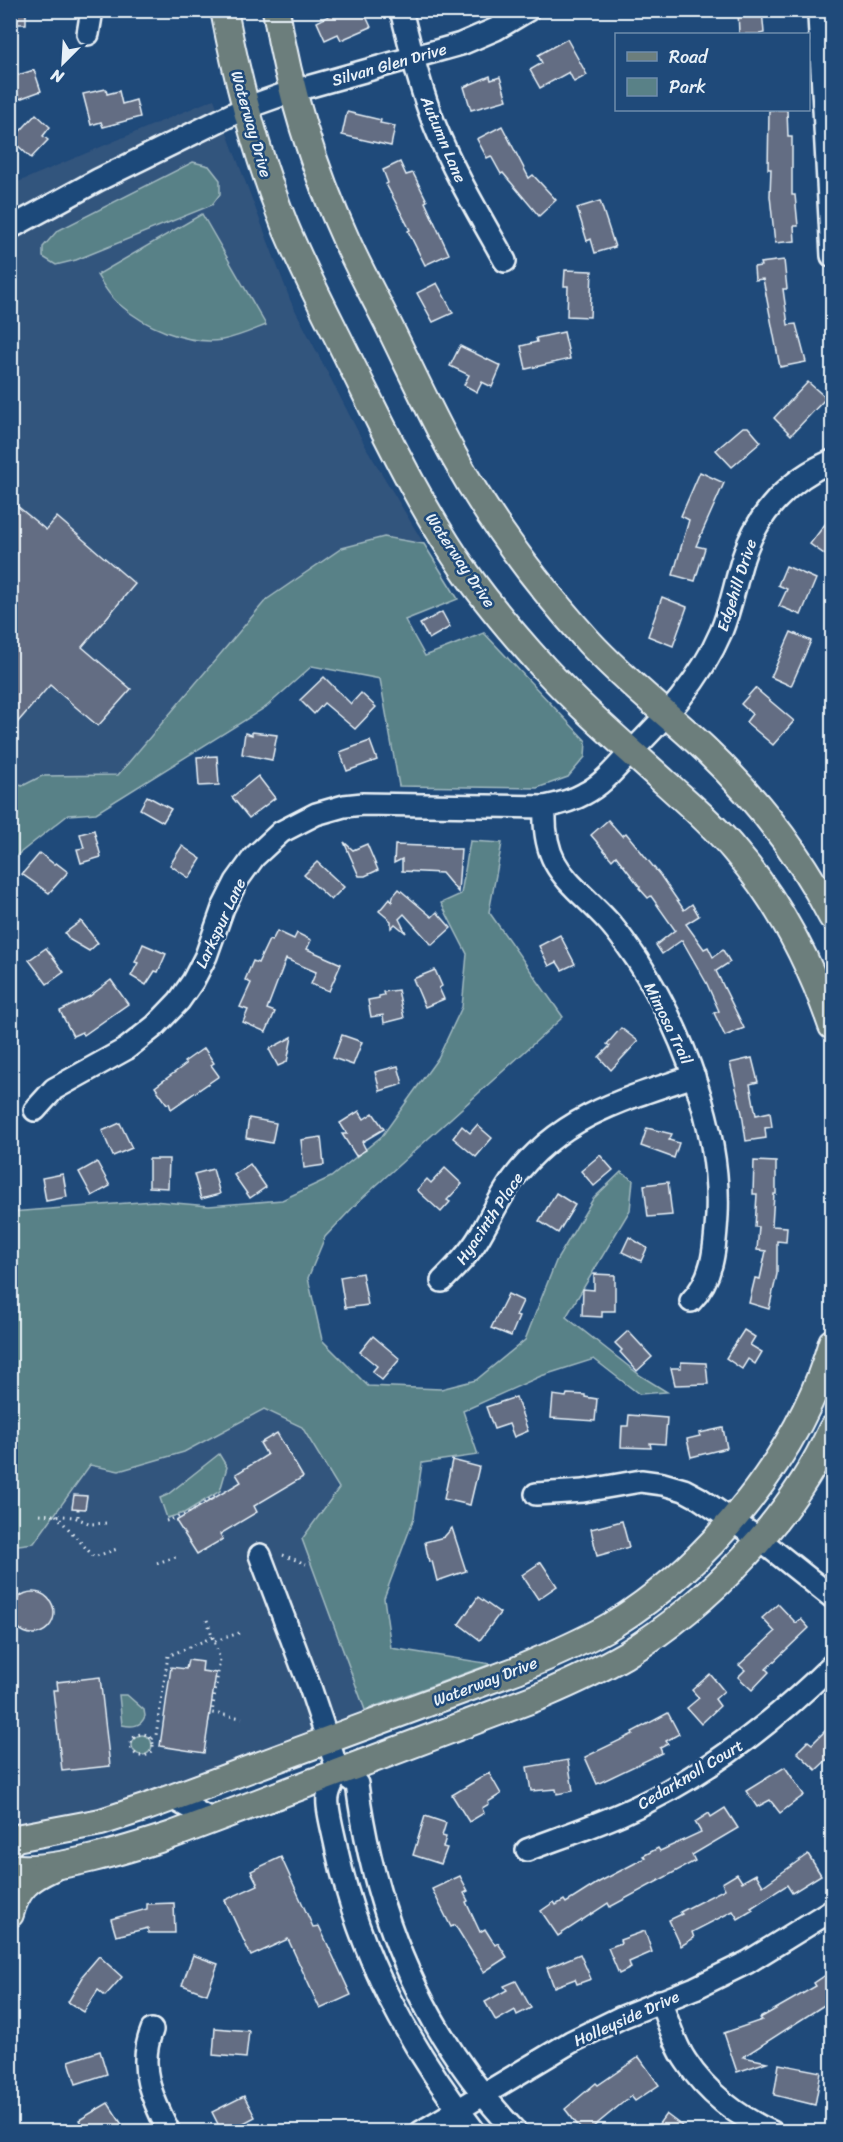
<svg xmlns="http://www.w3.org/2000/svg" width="843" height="2142" font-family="Sriracha,sans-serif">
<rect width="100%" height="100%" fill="#1f4a7a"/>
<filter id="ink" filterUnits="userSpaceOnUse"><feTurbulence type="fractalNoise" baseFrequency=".0167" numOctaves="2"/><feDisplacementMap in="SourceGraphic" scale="12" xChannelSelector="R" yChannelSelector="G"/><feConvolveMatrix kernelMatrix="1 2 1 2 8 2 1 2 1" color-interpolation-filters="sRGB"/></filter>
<g filter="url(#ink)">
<g fill="#33547d">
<polygon points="214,99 291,302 367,449 424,544 384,537 165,737 11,860 11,185"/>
<polygon points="10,1212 297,1217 369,1717 120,1808 22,1825 11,1817"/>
</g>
<g fill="#598187" stroke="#a0b9c0" stroke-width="1.5">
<polygon points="193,162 209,166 220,180 220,194 212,205 76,260 56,265 43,257 43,247 57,231"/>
<path d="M202 214 266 325C251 331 238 337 222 340 187 345 145 327 119 304 110 297 103 285 97 275Z"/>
<polygon points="384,537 424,544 458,599 405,620 425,656 484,633 586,741 585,757 568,777 537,788 399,786 380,679 312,666 266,707 96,813 68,815 11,860 11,777 22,786 42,776 118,775 266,600 342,548"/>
<polygon points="470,841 502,843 489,912 563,1017 359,1201 325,1237 308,1278 322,1340 368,1386 441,1389 476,1380 525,1340 556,1261 593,1199 621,1172 633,1180 630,1210 566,1317 641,1376 667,1392 639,1394 594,1359 541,1376 463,1411 478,1455 422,1463 414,1518 384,1598 391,1648 491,1664 365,1710 302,1539 339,1488 302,1427 264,1409 184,1452 119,1471 90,1465 34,1543 11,1546 11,1212 153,1201 209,1206 282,1200 331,1177 382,1136 438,1058 462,1007 467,954 441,903 461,894"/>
<polygon points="219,1454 227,1467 220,1491 184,1513 167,1518 160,1498 167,1495"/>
<path d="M119 1695H127L144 1710 145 1716C141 1727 132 1727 122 1725Z"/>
<circle cx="142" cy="1745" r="10"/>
</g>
<g fill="#636d83" stroke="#e8f1f8" stroke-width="1.5">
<rect x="10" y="10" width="16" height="14"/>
<polygon points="340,10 363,10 371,27 341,40 338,34 325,40 317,22"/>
<polygon points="738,10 762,10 764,33 760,34 739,34"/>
<polygon points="567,39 587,75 574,82 569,72 540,88 530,70 542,63 538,55"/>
<polygon points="34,70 41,91 19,99 12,77"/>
<polygon points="490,76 491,80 500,77 507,100 471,110 464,87"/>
<polygon points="106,89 107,94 119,91 122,104 136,100 140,117 103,127 101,122 91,125 83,94"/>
<polygon points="769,110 787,110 788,137 792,137 792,195 795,195 798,226 794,226 795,241 775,243 770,196 771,169 768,169"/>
<polygon points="347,112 381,120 380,123 395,126 391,146 342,135"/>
<polygon points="36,114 50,127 43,136 48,140 31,158 12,140"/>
<polygon points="502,126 529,178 533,175 556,200 539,216 503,173 501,174 491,156 487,158 477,139"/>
<polygon points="400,162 406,175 413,173 427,201 425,202 449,254 425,265 408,231 410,230 386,184 388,183 383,170"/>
<polygon points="600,201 615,247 595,253 591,239 587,241 577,208"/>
<polygon points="784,260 787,289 783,289 788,325 796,324 806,362 780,367 763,279 755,280 754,267 761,266 760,263"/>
<polygon points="565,270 592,271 590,317 567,316 568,286 564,286"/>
<polygon points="437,283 453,313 433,322 417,293"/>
<polygon points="564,332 570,359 526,369 521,346 537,342 536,338"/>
<polygon points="460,346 501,366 492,387 482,382 477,392 464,385 469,375 450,366"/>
<polygon points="808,382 826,398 791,435 774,418"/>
<polygon points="743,427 748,427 761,442 732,467 716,450"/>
<polygon points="700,472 724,483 696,546 705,548 695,581 673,575 689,520 681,516"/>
<polygon points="10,500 46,530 57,517 135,584 82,647 131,689 98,726 50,685 10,731"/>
<polygon points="832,515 832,549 827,556 810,544"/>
<polygon points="786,566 816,579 801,615 779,606 787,589 778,585"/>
<polygon points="662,597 687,607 673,646 648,636"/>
<polygon points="442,612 450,627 429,639 420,624"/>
<polygon points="791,632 811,641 791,686 771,677"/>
<polygon points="324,677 351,704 361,693 376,707 355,729 324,703 314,714 300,700"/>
<polygon points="755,688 794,721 773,745 746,722 752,714 741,704"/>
<polygon points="252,732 277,735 272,760 242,754 245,733 252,735"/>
<polygon points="370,741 377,760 347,771 340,752"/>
<polygon points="217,756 219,785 199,786 197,757"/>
<polygon points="258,776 275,798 249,818 232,797"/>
<polygon points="147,796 171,809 163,822 140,809"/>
<polygon points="608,820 622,836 626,833 660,875 684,910 692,904 699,916 686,924 704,949 708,947 713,957 723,950 730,962 716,971 744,1028 725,1036 714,1013 719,1011 707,984 682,940 662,954 656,945 675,930 651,896 648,898 639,888 640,887 616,856 612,860 591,835"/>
<polygon points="94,830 101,857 81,863 77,849 84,848 80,834"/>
<polygon points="344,842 353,850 367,844 378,870 365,876 359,876"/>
<polygon points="395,845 450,847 450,849 461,849 458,892 442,873 402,871 402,859 394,863"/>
<polygon points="182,846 201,859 189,878 170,865"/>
<polygon points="40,853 54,864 56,863 68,872 49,893 22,874"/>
<polygon points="317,862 344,887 331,900 304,875"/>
<polygon points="399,889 432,917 437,912 451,928 432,945 404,914 399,919 406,933 395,924 391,928 391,921 379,911 390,898 392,902 393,896"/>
<polygon points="81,921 98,943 89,951 70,940 65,933"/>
<polygon points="277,931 294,939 297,933 311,940 307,949 341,964 329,991 311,984 316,972 286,959 267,1009 275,1012 266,1032 243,1022 248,1010 240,1007 251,983 245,980 253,961 258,963 269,940 272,941"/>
<polygon points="560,935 575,964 562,970 557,962 549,966 539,946"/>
<polygon points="143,944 166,954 158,972 155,971 146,985 131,976 138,963 135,962"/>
<polygon points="46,948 64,972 47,984 29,960"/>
<polygon points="435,970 442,986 439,988 444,999 425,1007 413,979"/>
<polygon points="111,980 128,1004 84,1035 82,1032 73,1036 60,1011 90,996"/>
<polygon points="398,990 404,1018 384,1023 383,1015 371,1017 368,1000 379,998 379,996 384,995 383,992"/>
<polygon points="621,1028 638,1041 611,1070 599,1057 610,1046 607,1044"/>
<polygon points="342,1035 362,1042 353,1065 333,1058"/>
<polygon points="292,1037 287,1062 278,1066 269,1049"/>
<polygon points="204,1048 214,1063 211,1065 219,1076 171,1109 169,1103 167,1104 155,1087 186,1064 184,1062"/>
<polygon points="752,1058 758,1082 750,1084 756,1115 770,1112 772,1127 765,1128 766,1138 746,1141 742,1113 730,1063"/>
<polygon points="398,1066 403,1084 380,1091 375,1072"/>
<polygon points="359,1111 364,1119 373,1113 384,1129 362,1142 366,1150 356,1156 342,1134 347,1134 340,1123"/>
<polygon points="249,1118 276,1123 272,1143 246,1138"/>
<polygon points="120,1123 132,1148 113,1156 102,1131"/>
<polygon points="477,1125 492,1138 476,1157 453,1138 462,1126 470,1133"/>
<polygon points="647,1128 672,1134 669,1140 679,1143 674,1158 641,1146"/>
<polygon points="321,1137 324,1165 304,1168 301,1140"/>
<polygon points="600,1155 613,1170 594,1186 581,1171"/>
<polygon points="149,1159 169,1159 168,1188 149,1187"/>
<polygon points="754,1161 776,1162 776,1194 774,1194 772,1226 787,1227 786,1242 777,1241 777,1274 769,1309 749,1303 755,1278 760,1279 766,1251 757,1250 759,1227 755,1227 757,1194 753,1194"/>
<polygon points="97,1162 110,1186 92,1196 79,1172"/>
<polygon points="250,1164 266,1187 250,1198 234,1175"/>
<polygon points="445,1168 462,1184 447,1200 450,1202 441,1212 417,1190 427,1179 431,1183"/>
<polygon points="213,1169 220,1194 201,1199 194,1174"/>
<polygon points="63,1174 67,1197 46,1201 42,1178"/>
<polygon points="668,1182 672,1215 648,1217 644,1185"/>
<polygon points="556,1193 575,1205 558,1233 539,1221"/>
<polygon points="629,1237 647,1248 641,1261 622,1252"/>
<polygon points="362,1273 368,1305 345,1308 340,1277"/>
<polygon points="594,1274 615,1275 615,1311 602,1311 602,1317 582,1316 583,1289 594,1290"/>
<polygon points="508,1294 523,1301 516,1316 519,1317 511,1336 491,1328"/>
<polygon points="744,1330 755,1337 750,1345 762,1352 755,1364 748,1359 742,1369 726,1358"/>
<polygon points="628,1331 652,1357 637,1371 620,1352 622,1350 615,1343"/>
<polygon points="373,1336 400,1359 382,1380 372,1372 377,1366 360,1352"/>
<polygon points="681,1362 706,1363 708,1384 675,1385 671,1368 681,1368"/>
<polygon points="567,1394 585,1395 585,1397 597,1399 595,1421 551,1418 553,1395 566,1397"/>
<polygon points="516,1397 528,1431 514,1437 509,1424 494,1429 486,1407"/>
<polygon points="629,1415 667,1418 665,1444 650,1443 651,1448 621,1447 622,1426 628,1426"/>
<polygon points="723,1428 727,1448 691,1457 687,1439 700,1436 699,1433"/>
<polygon points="277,1433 303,1477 254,1506 257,1512 220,1534 223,1539 197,1554 176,1521 241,1482 236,1474 267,1455 260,1443"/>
<polygon points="452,1460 479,1467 470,1505 444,1499"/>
<polygon points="74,1495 87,1496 85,1509 72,1508"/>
<polygon points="622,1521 629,1547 597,1556 591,1529"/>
<polygon points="452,1528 466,1571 437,1581 432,1561 429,1562 425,1542 444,1537"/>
<polygon points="541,1562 557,1586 538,1599 522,1575"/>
<circle cx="33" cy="1613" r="21"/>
<polygon points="478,1597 500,1613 480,1640 459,1624"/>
<polygon points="778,1604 796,1623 801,1619 809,1628 766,1669 769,1672 752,1690 738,1677 745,1670 739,1665 775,1632 762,1618"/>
<polygon points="188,1660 203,1662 202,1671 216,1673 204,1753 160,1746 171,1667 186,1669"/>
<polygon points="710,1674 724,1691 715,1699 720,1706 701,1724 687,1708 699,1698 692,1690"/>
<polygon points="100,1677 110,1766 62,1771 53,1690 58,1690 57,1682"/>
<polygon points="668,1713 679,1734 666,1741 668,1744 660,1748 662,1753 597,1784 585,1757 633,1734 632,1732"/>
<polygon points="832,1724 832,1755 816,1770 797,1752 808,1741 812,1744"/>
<polygon points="568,1760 573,1791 557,1794 556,1789 531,1791 527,1767"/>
<polygon points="785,1767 804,1795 780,1813 770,1800 757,1807 746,1791"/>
<polygon points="489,1773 501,1794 488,1802 489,1804 482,1808 484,1813 469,1822 452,1795"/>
<polygon points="725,1808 738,1828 692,1855 695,1861 610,1907 608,1903 558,1936 541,1911 554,1902 556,1905 564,1900 566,1903 599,1882 645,1858 643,1856 658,1848 660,1851 701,1832 695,1822 709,1813 711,1817"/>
<polygon points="425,1816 446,1823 442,1836 446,1837 443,1847 447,1848 441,1864 413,1855"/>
<polygon points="808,1854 821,1875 792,1893 787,1885 751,1908 753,1910 738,1919 733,1911 692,1932 694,1938 681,1946 669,1920 682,1914 680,1912 725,1889 722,1883 737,1874 742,1882 756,1874 763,1886"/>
<polygon points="281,1857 313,1927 319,1926 351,1995 320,2009 288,1939 251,1956 225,1900 258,1885 251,1871"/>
<polygon points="460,1876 468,1891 464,1893 468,1901 466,1902 480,1932 485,1929 495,1945 498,1943 507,1957 484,1972 455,1925 451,1927 432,1889"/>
<polygon points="174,1903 175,1933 148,1933 148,1928 116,1936 111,1919 147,1909 147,1904"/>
<polygon points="645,1931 652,1952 629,1962 631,1968 619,1974 608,1948 621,1943 620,1940"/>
<polygon points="580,1954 591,1979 577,1984 575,1979 554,1987 547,1968"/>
<polygon points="193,1955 218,1964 207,1994 182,1985"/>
<polygon points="99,1956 122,1977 105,1996 98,1990 84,2012 68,2002 83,1977 82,1976"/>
<polygon points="832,1971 832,2000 743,2057 767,2062 737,2072 724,2033 762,2020 760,2018 816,1986 814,1983"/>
<polygon points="516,1981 531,2008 517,2015 515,2010 496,2021 485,2002 507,1990 504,1986"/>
<polygon points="215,2028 249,2031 246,2058 213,2055"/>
<polygon points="100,2051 107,2074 76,2084 69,2061"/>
<polygon points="639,2057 659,2085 635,2101 631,2096 587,2132 583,2132 565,2109 596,2083 598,2085"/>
<polygon points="779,2064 821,2072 815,2105 774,2095"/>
<polygon points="244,2096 255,2117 227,2132 222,2132 212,2112"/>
<polygon points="108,2103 123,2126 114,2132 86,2132 79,2120"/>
<polygon points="666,2114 690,2132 653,2132"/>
</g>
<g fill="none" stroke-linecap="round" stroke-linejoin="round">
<defs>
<g id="minor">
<path d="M401 10C411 49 420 89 435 126 454 173 480 216 505 261"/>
<polyline points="819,16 832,256"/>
<polyline points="88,34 92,10"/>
<polyline points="10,228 98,180 245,108 293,91 461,44 496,29 528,10"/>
<path d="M545 807C542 870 570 880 608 921 619 933 629 948 638 961 683 1031 721 1131 717 1215 715 1246 714 1278 691 1301"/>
<path d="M35 1110 54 1089 126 1049 155 1026 179 1001 193 981 206 956 223 908 236 882 254 857 281 832 316 814 344 806 363 804 545 807C559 804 572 801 584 794 602 785 615 769 628 755 665 718 700 681 721 632 731 608 735 583 743 558 757 513 790 479 832 461"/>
<path d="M442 1281C455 1268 468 1255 478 1239 490 1219 499 1198 513 1179 559 1117 624 1099 694 1076"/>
<polyline points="536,1494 583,1491 641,1481 663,1484 684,1490 699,1498 759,1539 832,1597"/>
<path d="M260 1555 311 1690 338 1771 357 1784C374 1915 424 2035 516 2132"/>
<path d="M338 1771C335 1779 329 1788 328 1797 326 1807 335 1839 337 1851 360 1957 409 2046 475 2132"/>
<polyline points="172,1798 210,1819"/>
<path d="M527 1850C559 1838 591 1827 621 1814 701 1779 771 1725 832 1665"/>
<path d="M660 2001C668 2020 674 2044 686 2061 706 2092 738 2117 772 2132"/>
<path d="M152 2030C137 2067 152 2098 169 2132"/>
<polyline points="421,2132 571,2042 622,2017 695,1988 748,1962 832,1910"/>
</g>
<g id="major">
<path d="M224 10C238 84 257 156 285 226 305 274 330 321 353 368 388 438 422 510 467 574 490 607 517 638 544 668 582 709 625 746 667 784 691 806 716 827 736 852 780 903 810 963 832 1026"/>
<path d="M276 10C289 91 314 170 348 244 362 275 379 305 394 336 414 377 433 418 455 458 492 525 538 585 589 642 625 681 667 713 705 749 756 798 800 854 832 917"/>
<path d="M10 1843 16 1838 101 1822 147 1807 517 1670C549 1656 582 1643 612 1625 710 1564 800 1454 832 1342"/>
<path d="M10 1867C51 1874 132 1848 172 1835L543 1695C571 1683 599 1670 625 1655 709 1604 791 1519 832 1429"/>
<path d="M10 1914C17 1888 28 1879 52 1868"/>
</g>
</defs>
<use href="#minor" stroke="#e8f1f8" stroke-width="26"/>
<use href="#major" stroke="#e8f1f8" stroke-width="30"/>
<g stroke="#e8f1f8" stroke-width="3" stroke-dasharray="1.5 4.5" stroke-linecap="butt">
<polyline points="78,1509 78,1519"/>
<polyline points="40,1514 74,1517 91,1524 108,1523"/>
<polyline points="56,1515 94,1557 117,1549"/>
<polyline points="166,1521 185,1515 218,1494"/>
<polyline points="283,1555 306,1564"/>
<polyline points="157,1563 176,1557"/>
<polyline points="207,1620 220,1659 212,1713 242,1718"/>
<polyline points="215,1641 239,1633"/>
<circle cx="142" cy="1745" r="11"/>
<polyline points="152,1739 156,1735 168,1656 213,1637"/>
</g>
<use href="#minor" stroke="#1f4a7a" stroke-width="21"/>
<use href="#major" stroke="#6c7e7c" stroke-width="26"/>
</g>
</g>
<g text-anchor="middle" stroke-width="5" stroke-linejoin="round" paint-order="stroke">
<g font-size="16" fill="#e8f1f8" stroke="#1f4a7a">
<text transform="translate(389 64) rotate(-16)" y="6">Silvan Glen Drive</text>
<text transform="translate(252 124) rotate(74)" y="6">Waterway Drive</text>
<text transform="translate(444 139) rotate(67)" y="6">Autumn Lane</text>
<text transform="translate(461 560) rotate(56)" y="6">Waterway Drive</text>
<text transform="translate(736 585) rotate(-72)" y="6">Edgehill Drive</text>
<text transform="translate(220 923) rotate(-65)" y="6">Larkspur Lane</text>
<text transform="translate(669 1023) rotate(64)" y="6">Mimosa Trail</text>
<text transform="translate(489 1218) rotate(-56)" y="6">Hyacinth Place</text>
<text transform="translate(485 1681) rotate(-21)" y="6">Waterway Drive</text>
<text transform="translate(690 1774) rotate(-31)" y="6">Cedarknoll Court</text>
<text transform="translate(626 2018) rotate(-24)" y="6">Holleyside Drive</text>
</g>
</g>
<rect width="843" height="2142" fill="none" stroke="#1f4a7a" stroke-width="36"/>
<rect x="18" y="18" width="807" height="2106" fill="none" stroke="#e8f1f8" stroke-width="2" filter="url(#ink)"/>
<rect x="615" y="33" width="195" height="78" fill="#1f4a7a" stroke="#6f8dac" stroke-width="1.5"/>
<rect x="627" y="52" width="30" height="9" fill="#6c7e7c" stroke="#6f8dac" stroke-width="1.5"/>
<text x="669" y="63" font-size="18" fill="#e8f1f8">Road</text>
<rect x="627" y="78" width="30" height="18" fill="#598187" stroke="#6f8dac" stroke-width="1.5"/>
<text x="669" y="93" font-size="18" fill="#e8f1f8">Park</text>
<g transform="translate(63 63) rotate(204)" stroke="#1f4a7a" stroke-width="4.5" paint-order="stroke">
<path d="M0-4.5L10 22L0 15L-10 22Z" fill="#e8f1f8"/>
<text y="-9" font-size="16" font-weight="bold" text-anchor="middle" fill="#e8f1f8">N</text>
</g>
</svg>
